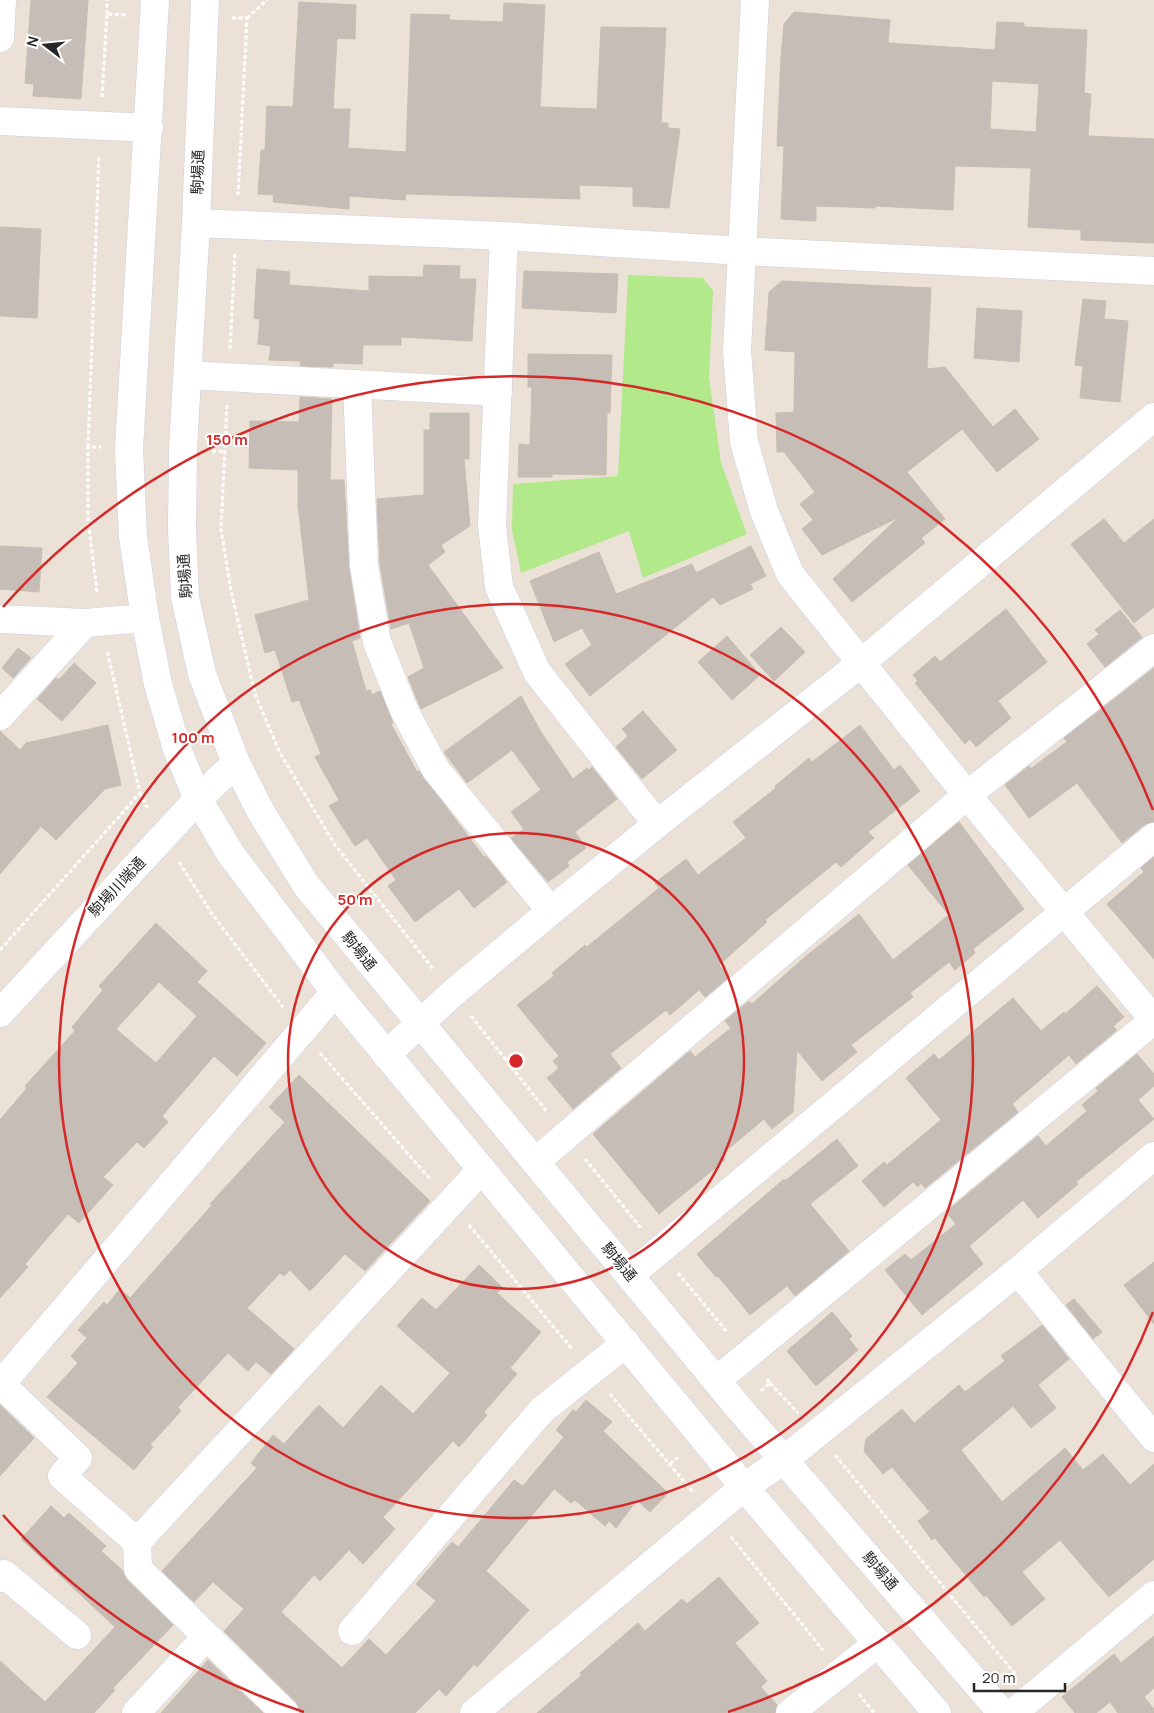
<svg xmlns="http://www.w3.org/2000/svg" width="1154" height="1713" font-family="Manrope,'Noto Sans JP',sans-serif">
<rect width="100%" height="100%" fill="#ece1d6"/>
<polygon fill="#b1e98b" points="628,275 703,278 713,291 709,377 721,463 747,534 643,578 629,531 521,573 512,529 513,484 618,476"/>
<g fill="#c6beb6" stroke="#c7bdb0" fill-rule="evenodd">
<polygon points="31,0 88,0 81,99 33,96 34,84 25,83"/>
<polygon points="299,2 356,5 355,39 337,38 333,109 350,109 348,148 406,152 411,14 450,15 449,20 503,22 504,3 545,5 540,107 597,109 601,27 666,28 661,123 668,123 668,128 680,129 669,208 633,206 633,187 579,185 580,199 406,194 405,200 349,196 349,209 273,202 274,195 258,194 261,150 265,150 267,106 293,107"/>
<path d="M794 12 890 20 888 43 995 50 997 22 1024 23V27L1087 30 1084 93 1091 94 1088 136 1154 139V243L1081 240V230L1028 227 1031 168 955 166 953 210 875 206V208L816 206V221L781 219 784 146H777L781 57 784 24ZM992 81 1039 84 1036 132 990 129Z"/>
<polygon points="0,227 41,229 37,318 0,316"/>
<polygon points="424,265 460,266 459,279 476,279 472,341 401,337 401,345 363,345 362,364 333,363 333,367 300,366 301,361 269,360 271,346 258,344 260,319 254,318 257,269 290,272 289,285 369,291 369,276 423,277"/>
<polygon points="524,271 618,274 616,313 522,308"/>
<polygon points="782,281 931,288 927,369 945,367 993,427 1015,409 1039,439 997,472 962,429 907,472 945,519 921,538 925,543 852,602 833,579 899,517 822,555 802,529 813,520 800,504 815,492 784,452 777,452 776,413 794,412 795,352 765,350 769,292"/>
<polygon points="1083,299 1106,301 1104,319 1128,321 1120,402 1080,398 1083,366 1075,365"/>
<polygon points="977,308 1022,311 1019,362 974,358"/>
<polygon points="528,354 612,355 610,413 607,413 606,475 552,474 552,477 518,477 519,444 530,445 532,387 528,387"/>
<polygon points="300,397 332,399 330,480 344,480 349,569 360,638 352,641 366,691 370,690 372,695 380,691 393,723 391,724 417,772 419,771 484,857 486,856 507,882 474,908 459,889 415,922 388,886 396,880 367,838 355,846 329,806 339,800 315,757 321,754 299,700 292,702 275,650 265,653 255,615 309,600 298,505 298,470 249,468 250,421 299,422"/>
<polygon points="430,413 469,413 469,459 464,459 470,526 441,545 445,552 428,565 503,668 421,709 408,677 424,668 409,623 391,629 380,564 377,499 424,495 424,430 430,430"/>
<polygon points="1104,519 1124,543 1154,519 1154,607 1134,623 1071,544"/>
<polygon points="0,546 42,548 39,592 0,589"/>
<polygon points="751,546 766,576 750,584 753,589 720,605 713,597 590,696 565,664 592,645 582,628 554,642 530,581 599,552 616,594 692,564 696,573"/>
<polygon points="1006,609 1047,662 998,701 1011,718 976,747 970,739 965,744 915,683 918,681 913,675 935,656 940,662"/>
<polygon points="1120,610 1142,637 1105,667 1087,644 1099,634 1095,630"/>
<polygon points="781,627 805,652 774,681 750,655"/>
<polygon points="727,636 760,675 732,700 698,662"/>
<polygon points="18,648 31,658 13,678 2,668"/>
<polygon points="74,663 96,683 62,721 37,699 56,678 59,680"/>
<polygon points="1154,668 1154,822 1144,825 1122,843 1077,783 1029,818 1005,785 1029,766 1030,769 1067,742 1064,738"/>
<polygon points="521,696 541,732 573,779 587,768 589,770 592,767 617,799 575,832 586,848 567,862 569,866 548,882 511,838 524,829 511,812 541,790 512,750 467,783 444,752"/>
<polygon points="643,711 677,750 642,779 616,747 628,736 622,729"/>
<polygon points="108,725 121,785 105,789 56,840 41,826 0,874 0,731 20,750 26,743"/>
<polygon points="860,725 894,770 900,765 920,791 868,832 874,838 841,867 836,862 765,920 767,922 719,965 729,977 705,997 699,990 670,1015 666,1010 610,1054 621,1068 573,1109 547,1078 559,1068 553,1061 559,1056 517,1005 554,976 552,973 585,945 587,947 659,888 655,883 686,859 698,875 746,838 733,822 776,788 775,786 809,758 812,762"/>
<polygon points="959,822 1024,909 973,949 975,953 955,970 949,962 910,993 913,997 851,1045 857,1052 822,1081 797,1050 793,1112 772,1129 764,1119 721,1155 725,1160 659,1214 593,1134 690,1051 695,1057 731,1028 725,1021 749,1001 752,1004 805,957 859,914 893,960 949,915 908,865"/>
<polygon points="1154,857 1154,959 1107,904 1144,872 1141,868"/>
<path d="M156 923 207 971 197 982 266 1043 237 1076 214 1056 162 1116 168 1122 144 1148 137 1142 103 1177 113 1185 79 1223 68 1214 25 1264 28 1267 0 1298V1120L27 1088 25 1086 75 1031 72 1027 103 990 99 986ZM159 982 197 1016 156 1063 116 1029Z"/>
<polygon points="1097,986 1124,1017 1113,1026 1117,1030 1076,1064 1069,1055 1012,1104 1018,1112 925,1188 921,1183 918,1187 913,1182 884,1207 862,1181 884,1162 887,1165 941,1120 906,1078 934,1054 939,1060 1013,998 1041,1031 1064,1012 1065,1014"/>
<polygon points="1137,1054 1154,1074 1154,1086 1138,1100 1154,1119 1076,1182 1078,1184 1038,1218 1023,1200 969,1246 983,1264 922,1315 885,1270 905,1254 911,1260 956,1224 946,1212 1038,1136 1046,1146 1087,1111 1082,1105 1098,1091 1096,1088"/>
<polygon points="299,1075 430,1201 365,1271 345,1254 310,1291 290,1270 284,1276 280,1273 247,1308 294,1349 271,1374 256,1362 248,1371 228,1353 178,1407 181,1411 150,1445 153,1447 134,1470 47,1397 78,1363 71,1356 87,1338 78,1330 104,1302 107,1305 120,1289 130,1298 212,1205 210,1204 285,1122 269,1107"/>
<polygon points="837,1139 858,1166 810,1204 849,1251 795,1296 787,1286 750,1315 718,1276 716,1277 697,1254 784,1179 785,1181"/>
<polygon points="1154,1262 1154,1324 1124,1285"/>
<polygon points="479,1265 502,1287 497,1293 541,1332 510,1368 517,1374 484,1412 487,1415 459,1447 453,1441 383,1517 395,1529 363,1564 349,1550 320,1581 314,1575 281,1612 342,1668 369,1639 386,1655 436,1601 416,1584 452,1542 458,1547 514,1480 523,1486 564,1437 556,1430 573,1410 576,1412 586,1400 612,1422 603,1431 668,1493 650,1512 637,1500 616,1528 609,1521 605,1526 575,1500 571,1503 554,1489 486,1571 529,1610 477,1667 474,1664 446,1696 439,1689 415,1713 300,1713 296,1702 224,1631 244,1609 213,1582 194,1602 162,1571 257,1468 251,1463 273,1435 284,1444 319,1405 343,1428 381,1385 413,1414 450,1373 397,1326 422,1298 436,1310"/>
<polygon points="1074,1299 1102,1332 1093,1339 1066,1305"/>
<polygon points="832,1312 852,1336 849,1339 858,1350 816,1386 787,1351"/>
<polygon points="1042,1325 1069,1359 1038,1385 1056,1408 1031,1428 1013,1406 961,1450 1002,1502 1065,1448 1083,1470 1103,1454 1130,1485 1154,1464 1154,1559 1109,1597 1060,1540 1022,1572 1045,1599 1012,1626 986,1595 984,1597 935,1538 932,1540 918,1521 930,1512 892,1467 883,1474 864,1451 866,1439 902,1409 914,1423 959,1385 965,1392 1005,1361 1001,1356"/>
<polygon points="0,1405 34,1438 0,1476"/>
<polygon points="51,1506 64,1518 69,1513 106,1546 101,1551 123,1571 127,1580 173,1625 113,1688 115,1690 94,1713 0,1713 0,1661 45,1702 115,1627 21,1539"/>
<polygon points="719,1577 759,1623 735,1643 767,1681 761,1687 777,1705 775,1713 537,1713 582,1675 580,1673 638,1623 645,1631 682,1599 687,1604"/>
<polygon points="1154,1636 1154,1688 1144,1697 1154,1709 1154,1713 1118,1713 1110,1702 1096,1713 1075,1713 1062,1697 1114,1654 1121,1663"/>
<polygon points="208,1660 263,1713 161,1713"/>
</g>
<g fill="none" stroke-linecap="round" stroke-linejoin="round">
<defs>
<g id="minor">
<polyline points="155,0 129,449 133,537 145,618 158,684 177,749 198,799 230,853 335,992 744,1487 937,1713"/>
<polyline points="205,0 196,223 183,449 182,529 185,597 202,674 236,763 261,812 306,885 739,1408 1002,1713"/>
<polyline points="755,0 737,350 744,442 764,511 790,574 967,795 1154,1020"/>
<polyline points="0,38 2,0"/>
<polyline points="0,121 149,128"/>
<polyline points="196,223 504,236 742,251 1154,271"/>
<polyline points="504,236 492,525 499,587 537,672 657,824"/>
<polyline points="188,375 498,392"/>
<polyline points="357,384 364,566 377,642 404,710 436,770 551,911"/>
<polyline points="0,619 85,623 145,618"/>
<polyline points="0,716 85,623"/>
<polyline points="335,992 1,1384 78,1458 62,1476 137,1542 481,1170"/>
<polyline points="0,1013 198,799 236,763"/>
<polyline points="386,1055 453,993 551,911 657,824 860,664 1154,417"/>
<polyline points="535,1162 967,795 1154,648"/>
<polyline points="1018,1271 1154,1438"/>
<polyline points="630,1275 1154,837"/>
<polyline points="717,1380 1154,1020"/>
<polyline points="137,1542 138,1569 285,1713"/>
<polyline points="0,1578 4,1574 77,1635"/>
<polyline points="352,1631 542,1410 626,1343"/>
<polyline points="136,1713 206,1637"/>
<polyline points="474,1713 744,1487 784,1460 1018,1271 1154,1156"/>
<polyline points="790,1713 878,1643"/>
<polyline points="1013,1713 1154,1595"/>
</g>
</defs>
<use href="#minor" stroke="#cbd1e2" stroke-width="29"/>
<g stroke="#fff" stroke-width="3" stroke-dasharray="4 2.5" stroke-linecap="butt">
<polyline points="107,14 107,0"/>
<polyline points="232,18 247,18 238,196"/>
<polyline points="247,18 267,0"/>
<polyline points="102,97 107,14 126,15"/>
<polyline points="230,349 235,253"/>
<polyline points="227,405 221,529 231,591 255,694 280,753 335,845 434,970"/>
<polyline points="88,447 99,155"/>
<polyline points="212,451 225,452"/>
<polyline points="97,592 88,519 88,447 101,447"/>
<polyline points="140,793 148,809"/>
<polyline points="179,862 212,914 283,1007"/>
<polyline points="0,950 140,793 107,650"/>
<polyline points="471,1016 548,1113"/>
<polyline points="320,1053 431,1180"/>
<polyline points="585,1159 641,1228"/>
<polyline points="469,1225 572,1349"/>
<polyline points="678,1273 728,1333"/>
<polyline points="770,1383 798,1413"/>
<polyline points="761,1391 770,1383 766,1378"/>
<polyline points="610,1394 693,1492"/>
<polyline points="835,1455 1015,1674"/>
<polyline points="670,1464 680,1456"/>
<polyline points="731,1537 823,1650"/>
<polyline points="859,1694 874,1713"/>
</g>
<use href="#minor" stroke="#fff" stroke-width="28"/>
</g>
<g fill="none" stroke="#d62828" stroke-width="2.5">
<circle cx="516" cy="1061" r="228"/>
<circle cx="516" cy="1061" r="457"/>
<path d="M1153 1312A685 685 0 0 1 728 1712M304 1712A685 685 0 0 1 3 1515M3 607A685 685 0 0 1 1153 810"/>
</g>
<g text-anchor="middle" stroke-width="4" stroke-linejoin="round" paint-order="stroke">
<g font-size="15" fill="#272727" stroke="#fff">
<text transform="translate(198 172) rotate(-88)" y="5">駒場通</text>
<text transform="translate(185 576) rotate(-94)" y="5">駒場通</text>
<text transform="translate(117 887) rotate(-47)" y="5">駒場川端通</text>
<text transform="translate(359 951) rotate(51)" y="5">駒場通</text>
<text transform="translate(619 1262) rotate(50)" y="5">駒場通</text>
<text transform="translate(880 1571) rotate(49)" y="5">駒場通</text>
</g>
</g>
<circle cx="516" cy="1061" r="8" fill="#d62828" stroke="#fff" stroke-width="2.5"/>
<g font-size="15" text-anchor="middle" font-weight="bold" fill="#d62828" stroke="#fff" stroke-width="4" stroke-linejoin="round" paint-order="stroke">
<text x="227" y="445">150 m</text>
<text x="193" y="743">100 m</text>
<text x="355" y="905">50 m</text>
</g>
<g transform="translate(45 45) rotate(286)" stroke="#ffffff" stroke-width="4" paint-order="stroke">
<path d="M0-4L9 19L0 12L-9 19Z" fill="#272727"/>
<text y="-8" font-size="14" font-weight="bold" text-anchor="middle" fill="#272727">N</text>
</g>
<path d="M974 1683v8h91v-8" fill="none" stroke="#272727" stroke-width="2.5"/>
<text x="982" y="1683" font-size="15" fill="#272727" stroke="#ffffff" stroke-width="4" paint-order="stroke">20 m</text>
</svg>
